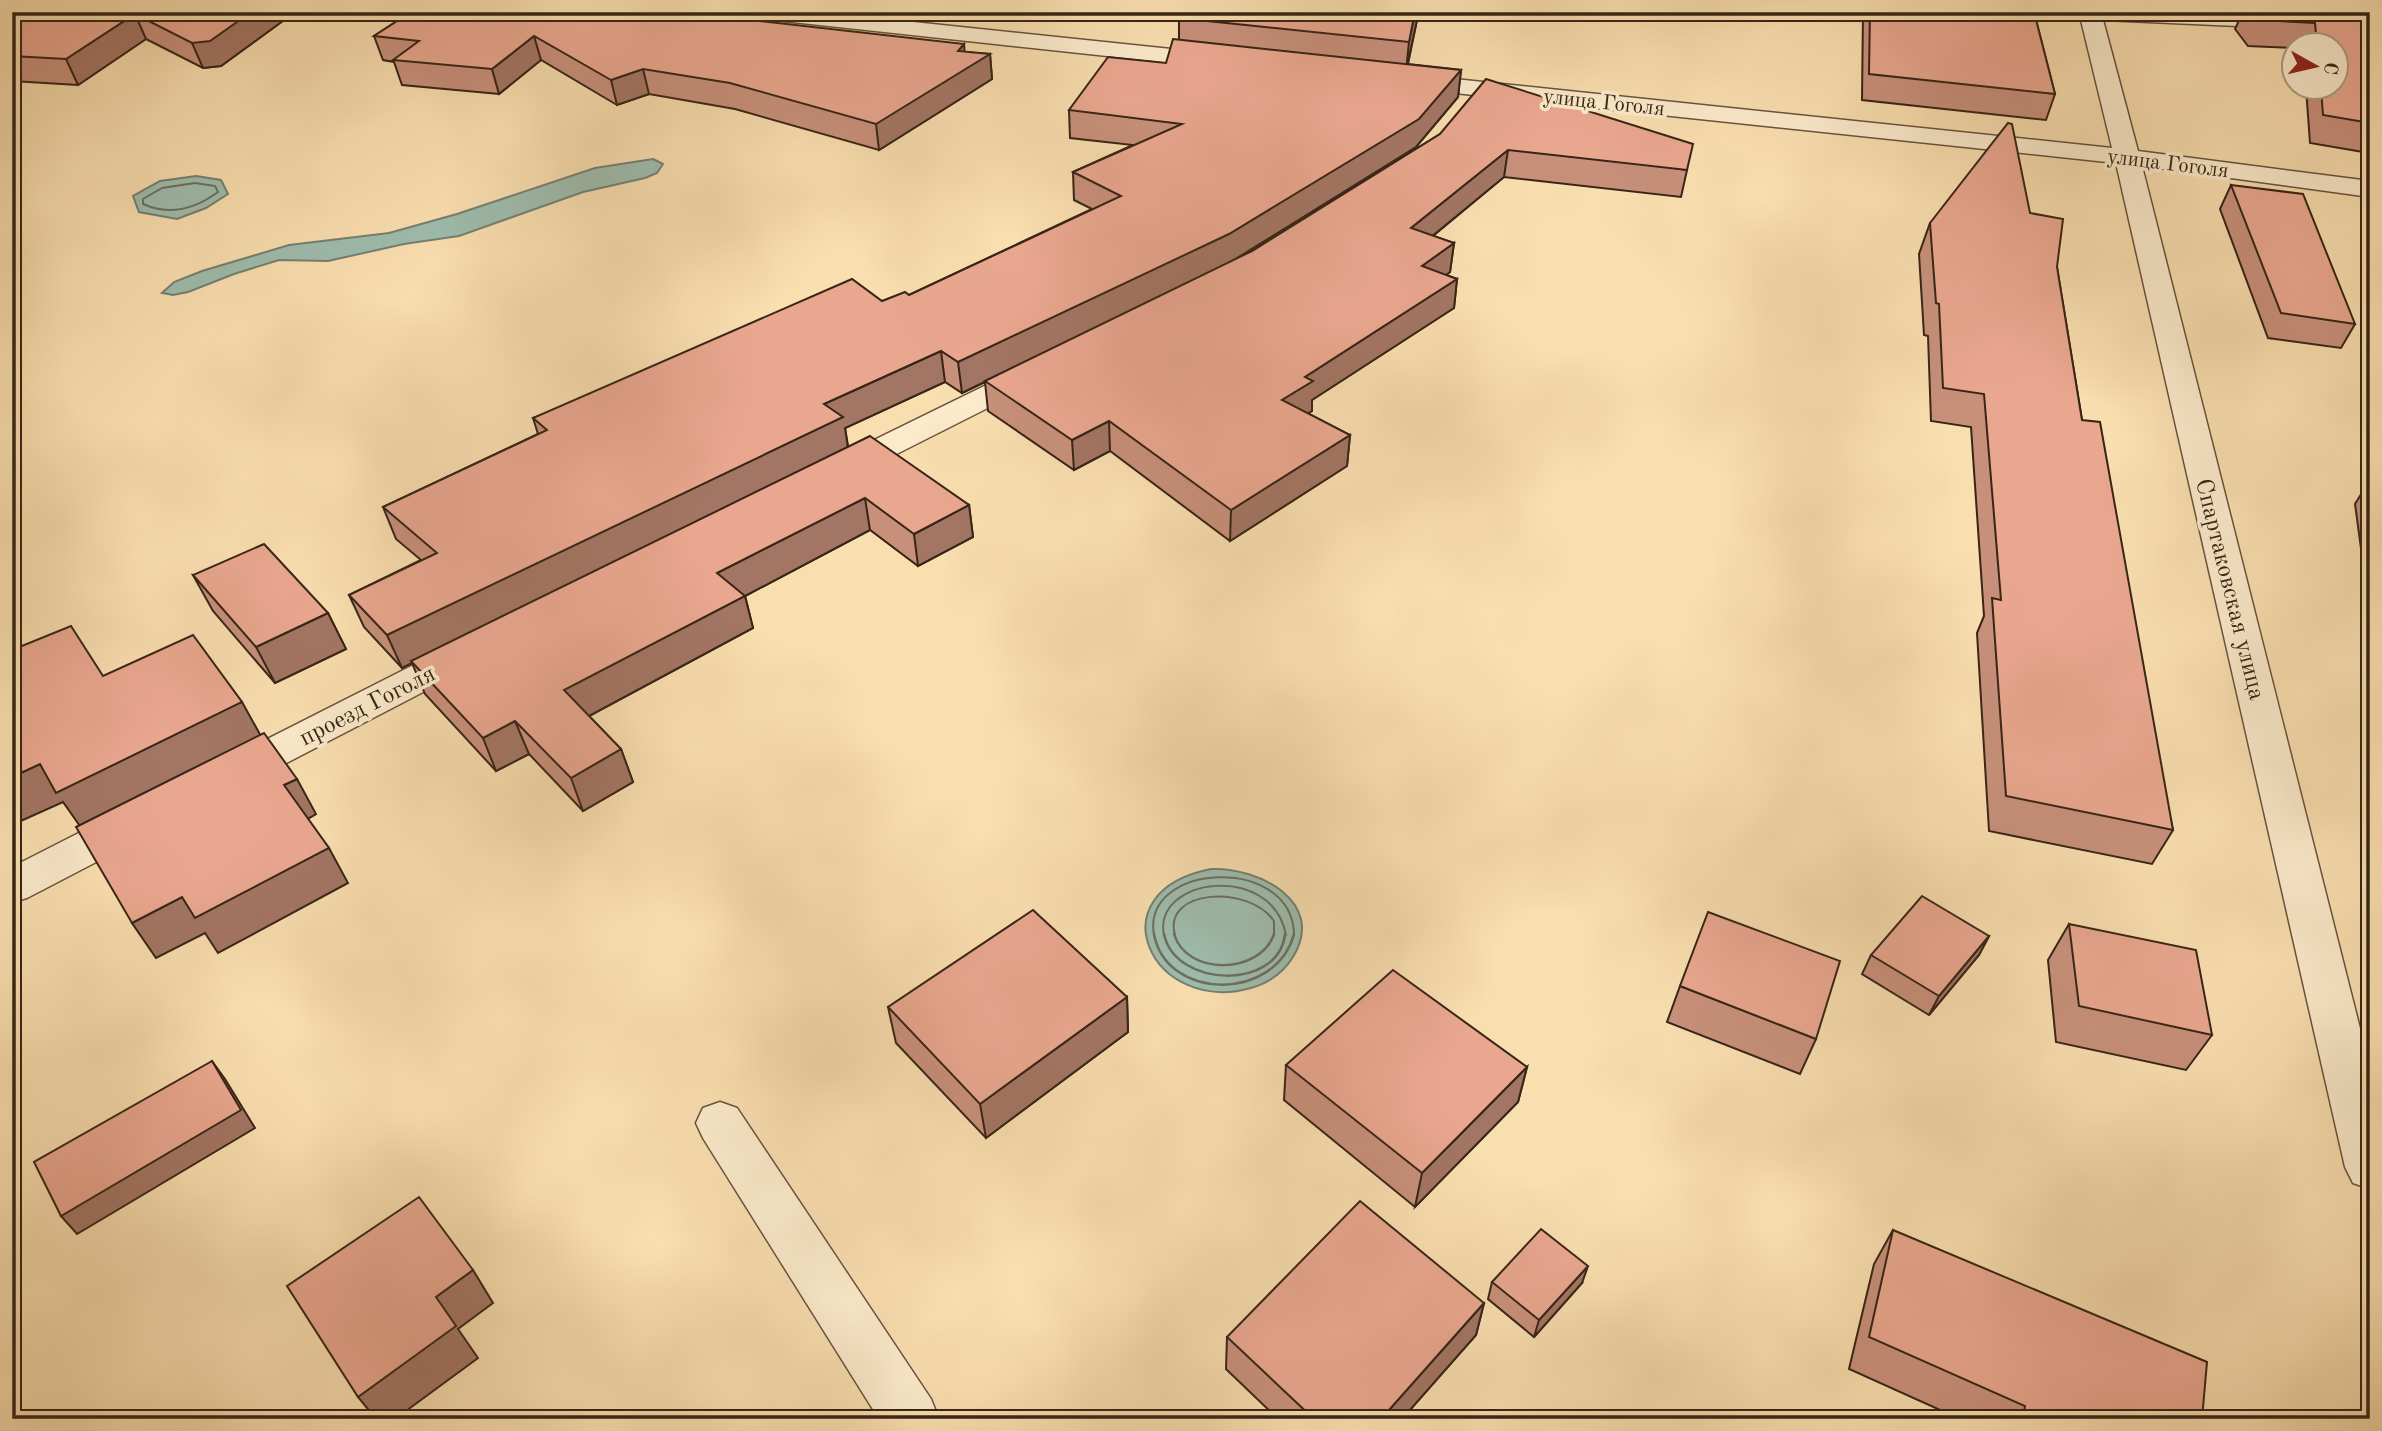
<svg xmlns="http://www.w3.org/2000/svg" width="2382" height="1431" font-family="'Old Standard TT',serif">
<rect width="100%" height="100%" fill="#f9deaf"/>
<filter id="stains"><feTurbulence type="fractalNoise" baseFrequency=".00286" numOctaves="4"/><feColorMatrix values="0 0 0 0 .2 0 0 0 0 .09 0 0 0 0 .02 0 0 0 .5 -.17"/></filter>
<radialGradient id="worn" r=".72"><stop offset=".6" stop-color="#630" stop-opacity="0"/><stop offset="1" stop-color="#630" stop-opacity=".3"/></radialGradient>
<g fill="#9ebcad" stroke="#758071" stroke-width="2">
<polygon points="653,159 663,164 657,173 645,178 583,192 459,236 404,244 328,261 279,260 234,274 188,292 173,295 162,293 174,282 202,271 289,245 389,233 457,214 595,168"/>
<polygon points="196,176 221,180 228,194 206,208 177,219 139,212 133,196 160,181"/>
<path d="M1211 869C1257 867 1327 901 1293 957 1283 973 1269 983 1251 988 1152 1016 1093 892 1211 869Z"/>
</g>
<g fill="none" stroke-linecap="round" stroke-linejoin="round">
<g stroke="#6a7062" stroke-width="2">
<path d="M195 183 215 186 218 192C195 209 170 216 143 204V199L162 188Z"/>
<path d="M1154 935C1141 862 1293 854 1294 935"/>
<path d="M1164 935C1152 878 1272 861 1286 935"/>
<path d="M1175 935C1162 889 1249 884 1274 921V935"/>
</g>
<g stroke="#6a7062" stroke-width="2.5">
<path d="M1154 934C1166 1001 1276 1002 1294 934"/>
<path d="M1164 934C1175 988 1279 991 1285 934"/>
<path d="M1174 934C1187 977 1261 974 1274 934"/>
</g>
<defs>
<g id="minor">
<polygon points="743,12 818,12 1219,54 1227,56 1230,61 1227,66 1219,68 754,18 746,17"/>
<polygon points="2079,12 2224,12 2370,18 2370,32 2103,20 2138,151 2370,181 2370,197 2142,166 2370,1068 2370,1189 2353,1183 2345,1167 2116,163 1407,88 1399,86 1395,81 1399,76 1407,74 2112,148"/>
<polygon points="1034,364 1045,367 1049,373 1045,379 849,478 837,481 825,478 821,471 825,464 1023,367"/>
<polygon points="466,642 479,645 485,654 479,663 244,785 230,789 216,785 210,775 216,765 453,645"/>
<polygon points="133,809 148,813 154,824 148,835 27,898 12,902 12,867 118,813"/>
<polygon points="720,1102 737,1108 931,1399 939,1419 879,1419 703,1138 696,1123 703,1108"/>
</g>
</defs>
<use href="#minor" stroke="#68533c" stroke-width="3"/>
<use href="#minor" fill="#fbeacb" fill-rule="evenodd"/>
</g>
<g fill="#c8907b" stroke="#372516" stroke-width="2">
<polygon points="12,12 295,12 221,66 203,68 146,39 78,85 12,81"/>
<polygon points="411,12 990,54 992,79 879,150 735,109 649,94 617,105 541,60 499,94 402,85 394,62 383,60 374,36"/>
<polygon points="1863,12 2034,12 2055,94 2046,120 1862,100"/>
<polygon points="2243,12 2370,12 2369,153 2310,143 2306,88 2336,88 2336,46 2294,46 2294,48 2248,46 2235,29"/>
<polygon points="1179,18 1417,20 1408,64 1461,70 1458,97 1416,147 1232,261 1252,251 1440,134 1687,170 1681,197 1504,177 1433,236 1454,243 1450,272 1446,275 1457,279 1454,308 1312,400 1312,411 1307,413 1350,435 1347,466 1230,541 1110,451 1074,470 988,411 985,382 962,393 945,382 845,428 848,446 969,505 973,537 918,566 870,530 745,596 753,628 589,716 621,749 633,782 583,811 529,754 496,771 425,694 412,663 402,668 364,627 349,595 421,560 396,539 383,507 538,434 533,418 882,301 909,295 1092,209 1074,200 1073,172 1133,145 1070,138 1069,110 1166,63 1179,40"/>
<polygon points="2231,185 2355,324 2341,348 2268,338 2220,209"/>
<polygon points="2030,213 2057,267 2082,420 2173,830 2152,864 1989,831 1977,633 1984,616 1971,427 1931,421 1928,336 1924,335 1919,254 1930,223"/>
<polygon points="2370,480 2370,615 2355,504"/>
<polygon points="193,575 328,613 346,649 275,683 213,611"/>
<polygon points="2069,924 2212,1035 2186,1070 2056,1042 2048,960"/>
<polygon points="1989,936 1979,955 1929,1015 1862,974 1871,955"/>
<polygon points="1680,986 1816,1039 1800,1074 1667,1022"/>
<polygon points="1127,997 1128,1032 986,1138 896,1043 888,1007"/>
<polygon points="1286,1065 1527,1067 1518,1102 1415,1207 1284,1100"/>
<polygon points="1893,1230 2202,1419 1960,1419 1849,1369 1874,1264"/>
<polygon points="1492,1282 1582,1283 1534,1337 1488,1299"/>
<polygon points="1484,1303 1476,1335 1402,1419 1278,1419 1226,1369 1227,1337"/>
</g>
<g fill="#a37564" stroke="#372516" stroke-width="2">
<polygon points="251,12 295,12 221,66 203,68 192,43"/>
<polygon points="1415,12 1418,12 1417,20 1406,71 1409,42"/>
<polygon points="135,14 146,39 78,85 66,59"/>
<polygon points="534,36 541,60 499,94 492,69"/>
<polygon points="964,44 966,68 990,54 992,79 879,150 876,124 958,51"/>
<polygon points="643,69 649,94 617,105 611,80"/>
<polygon points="1461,70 1458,97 1416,147 1229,263 962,393 958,362"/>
<polygon points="1508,150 1504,177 1408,256 1411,228"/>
<polygon points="1454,243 1450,272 1419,295 1422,266"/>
<polygon points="1457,279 1454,308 1312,400 1312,411 1280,430 1282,400 1305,377"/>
<polygon points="941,351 945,382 845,428 848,448 402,668 387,635 824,404"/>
<polygon points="1109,421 1110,451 1074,470 1072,440"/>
<polygon points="1350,435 1347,466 1230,541 1231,510"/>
<polygon points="865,498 870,530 745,596 753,628 576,723 564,690 717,573"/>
<polygon points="969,505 973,537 918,566 914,534"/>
<polygon points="328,613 346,649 275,683 256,647"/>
<polygon points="242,702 262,738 82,829 63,802 12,825 12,777 40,764"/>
<polygon points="515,721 529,754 496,771 483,738"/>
<polygon points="621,749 633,782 583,811 571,778"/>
<polygon points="297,779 316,814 304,821 284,785"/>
<polygon points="329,848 348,883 218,953 205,933 156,958 132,923 182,897"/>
<polygon points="1989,936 1979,955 1929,1015 1939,996"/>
<polygon points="1127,997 1128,1032 986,1138 980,1104"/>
<polygon points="212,1061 225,1079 255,1128 77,1234 61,1216"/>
<polygon points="1527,1067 1518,1102 1415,1207 1422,1173"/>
<polygon points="1588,1266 1582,1283 1534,1337 1539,1320"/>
<polygon points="473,1270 493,1303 458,1329 478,1358 395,1419 376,1419 358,1397 436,1297"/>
<polygon points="1484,1303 1476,1335 1402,1419 1381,1419"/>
</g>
<g fill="#e9a78f" stroke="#372516" stroke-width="2">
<polygon points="12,12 251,12 210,41 192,43 135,14 66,59 12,56"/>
<polygon points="411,12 679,12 964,44 958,51 990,54 876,124 730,83 643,69 611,80 534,36 492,69 393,60 419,41 374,36"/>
<polygon points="1180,12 1415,12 1409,42 1179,18"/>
<polygon points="1870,12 2034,12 2055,94 1869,74"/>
<polygon points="2254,12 2370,12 2370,123 2323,115 2321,88 2336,88 2336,46 2317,46 2315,23 2260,20"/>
<polygon points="1173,39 1461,70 1419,119 1229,234 958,362 941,351 824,404 843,417 387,635 349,595 437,553 383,507 547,430 533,418 852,279 882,301 905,292 909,295 1121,196 1073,172 1182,124 1069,110 1108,57 1166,63"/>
<polygon points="1486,79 1693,144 1687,170 1508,150 1411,228 1454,243 1422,266 1457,279 1305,377 1313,381 1282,400 1350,435 1231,510 1109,421 1072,440 985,381 1252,251 1440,134"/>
<polygon points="2008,123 2012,124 2030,213 2063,219 2057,267 2082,420 2100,422 2173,830 2006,796 1992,598 2001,600 1984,394 1943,388 1939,304 1936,303 1930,223"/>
<polygon points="2231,185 2303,194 2355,324 2281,313"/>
<polygon points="870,436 969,505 914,534 865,498 717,573 745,596 564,690 621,749 571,778 515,721 483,738 411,661"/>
<polygon points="264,544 328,613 256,647 193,575"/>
<polygon points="71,626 103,676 193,635 242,702 56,793 40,764 12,777 12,650"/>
<polygon points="264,733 297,779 284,785 329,848 195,918 182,897 132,923 76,827"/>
<polygon points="1922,896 1989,936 1939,996 1871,955"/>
<polygon points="1033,910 1127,997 980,1104 888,1007"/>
<polygon points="1708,912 1840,961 1816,1039 1680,986"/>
<polygon points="2069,924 2196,950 2212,1035 2079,1006"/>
<polygon points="1393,970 1527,1067 1422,1173 1286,1065"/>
<polygon points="212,1061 241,1110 61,1216 34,1162"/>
<polygon points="419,1197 473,1270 436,1297 456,1326 358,1397 287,1286"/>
<polygon points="1360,1201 1484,1303 1381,1419 1314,1419 1227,1337"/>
<polygon points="1541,1229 1588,1266 1539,1320 1492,1282"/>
<polygon points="1893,1230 2207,1362 2202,1419 2023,1419 2025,1406 1869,1337"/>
</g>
<g text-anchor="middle" stroke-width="7" stroke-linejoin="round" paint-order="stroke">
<g font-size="21" fill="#372516" stroke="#fbeacb">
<text transform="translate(1604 102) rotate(6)" y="7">улица Гоголя</text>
<text transform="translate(2168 163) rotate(7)" y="7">улица Гоголя</text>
</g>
<g font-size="24" fill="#372516" stroke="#fbeacb">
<text transform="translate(2231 589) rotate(76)" y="8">Спартаковская улица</text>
<text transform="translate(367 705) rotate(-27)" y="8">проезд Гоголя</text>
</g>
</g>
<rect width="2382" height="1431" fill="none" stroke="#f9deaf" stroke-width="42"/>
<rect x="14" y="14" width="2354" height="1403" fill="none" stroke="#372516" stroke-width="3.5"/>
<rect x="21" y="21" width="2340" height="1389" fill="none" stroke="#372516" stroke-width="2"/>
<g transform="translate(2315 66) rotate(98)"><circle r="33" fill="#fbeacb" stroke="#ad9b83" stroke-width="2"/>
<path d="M0-5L12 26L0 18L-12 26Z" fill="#8f2418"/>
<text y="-10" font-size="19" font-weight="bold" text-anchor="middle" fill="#372516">С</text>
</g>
<rect width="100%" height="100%" filter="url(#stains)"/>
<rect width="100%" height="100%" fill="url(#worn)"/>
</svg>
